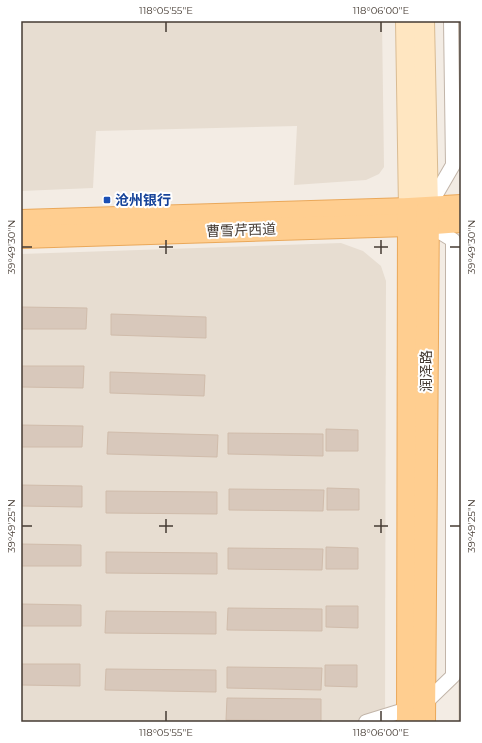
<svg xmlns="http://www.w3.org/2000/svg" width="482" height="743" font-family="Montserrat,'Noto Sans SC',sans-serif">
<rect width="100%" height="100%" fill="#f3ece4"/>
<g fill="#e7ddd1">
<polygon points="21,21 382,21 384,167 379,174 366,180 294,185 297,126 96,131 93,188 21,191"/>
<polygon points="341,243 363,251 381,266 386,281 385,722 21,722 21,254"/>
<rect x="458" y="470" width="3" height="252"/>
</g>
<g fill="#d8c8bb" stroke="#d0bcab">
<polygon points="21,307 87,308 86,329 21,329"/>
<polygon points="111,314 206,317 206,338 111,335"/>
<polygon points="21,366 84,366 83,388 21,387"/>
<polygon points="110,372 205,375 204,396 110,393"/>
<polygon points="21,425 83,426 82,447 21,447"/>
<polygon points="326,429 358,430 358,451 326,451"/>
<polygon points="108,432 218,435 217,457 107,454"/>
<polygon points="228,433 323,434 323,456 228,454"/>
<polygon points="21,485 82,486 82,507 21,506"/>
<polygon points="327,488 359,489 359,510 327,510"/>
<polygon points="229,489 324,490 323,511 229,510"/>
<polygon points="106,491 217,492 217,514 106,513"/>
<polygon points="21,544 81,545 81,566 21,566"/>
<polygon points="326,547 358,548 358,569 326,569"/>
<polygon points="228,548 323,549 322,570 228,569"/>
<polygon points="106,552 217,553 217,574 106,573"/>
<polygon points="21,604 81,605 81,626 21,626"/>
<polygon points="326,606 358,606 358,628 326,627"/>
<polygon points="228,608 322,609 322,631 227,630"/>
<polygon points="106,611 216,612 216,634 105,633"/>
<polygon points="21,664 80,664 80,686 21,685"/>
<polygon points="325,665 357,665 357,687 325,686"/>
<polygon points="227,667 322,668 321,690 227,688"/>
<polygon points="106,669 216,670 216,692 105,690"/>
<polygon points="227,698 321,699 321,721 226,720"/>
</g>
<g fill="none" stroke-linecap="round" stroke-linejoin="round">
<defs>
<g id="street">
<polyline points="428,208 453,165 451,21"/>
<polyline points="424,704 453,676 453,240 427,224"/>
<polyline points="366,722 408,709"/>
</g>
<g id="secondary">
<polyline points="406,21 409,209"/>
<polyline points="424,21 428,209"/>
</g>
<g id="primary">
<polyline points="21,221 409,209 461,206"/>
<polyline points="21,237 408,225 461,221"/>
<polyline points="408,722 409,209"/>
<polyline points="424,722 428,209"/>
</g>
</defs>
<use href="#street" stroke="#c2b5a9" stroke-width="16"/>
<use href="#secondary" stroke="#d9bb92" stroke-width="22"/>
<use href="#primary" stroke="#eaa85a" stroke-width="24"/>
<use href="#street" stroke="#fff" stroke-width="14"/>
<use href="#secondary" stroke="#ffe6c1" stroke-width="20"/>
<use href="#primary" stroke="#ffce90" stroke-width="22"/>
</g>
<path fill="none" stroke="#453b33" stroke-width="1.5" d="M166 22V32M381 22V32M166 240V254M381 240V254M22 247H32M159 247H173M374 247H388M450 247H460M166 519V533M381 519V533M22 526H32M159 526H173M374 526H388M450 526H460M166 711V721M381 711V721"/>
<rect fill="#1a4fb4" stroke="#fff" stroke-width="1.5" x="103" y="196" width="8" height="8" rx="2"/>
<g text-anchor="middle" stroke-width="4" stroke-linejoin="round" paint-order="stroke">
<g font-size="14" font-weight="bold" fill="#164399" stroke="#fff" text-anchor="start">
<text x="115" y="205">沧州银行</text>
</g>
<g font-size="14" fill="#453b33" stroke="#fff">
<text transform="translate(241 230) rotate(-2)" y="5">曹雪芹西道</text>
<text transform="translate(426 371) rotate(-90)" y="5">润泽路</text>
</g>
</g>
<rect width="482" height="743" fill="none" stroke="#ffffff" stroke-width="44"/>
<rect x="22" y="22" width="438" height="699" fill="none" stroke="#453b33" stroke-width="1.5"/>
<g font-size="10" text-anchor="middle" fill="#453b33">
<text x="166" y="14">118°05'55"E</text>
<text x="381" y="14">118°06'00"E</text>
<text transform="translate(11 247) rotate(-90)" y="4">39°49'30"N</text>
<text transform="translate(471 247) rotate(-90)" y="4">39°49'30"N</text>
<text transform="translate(11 526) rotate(-90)" y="4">39°49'25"N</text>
<text transform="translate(471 526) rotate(-90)" y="4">39°49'25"N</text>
<text x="166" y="736">118°05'55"E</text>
<text x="381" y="736">118°06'00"E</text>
</g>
</svg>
